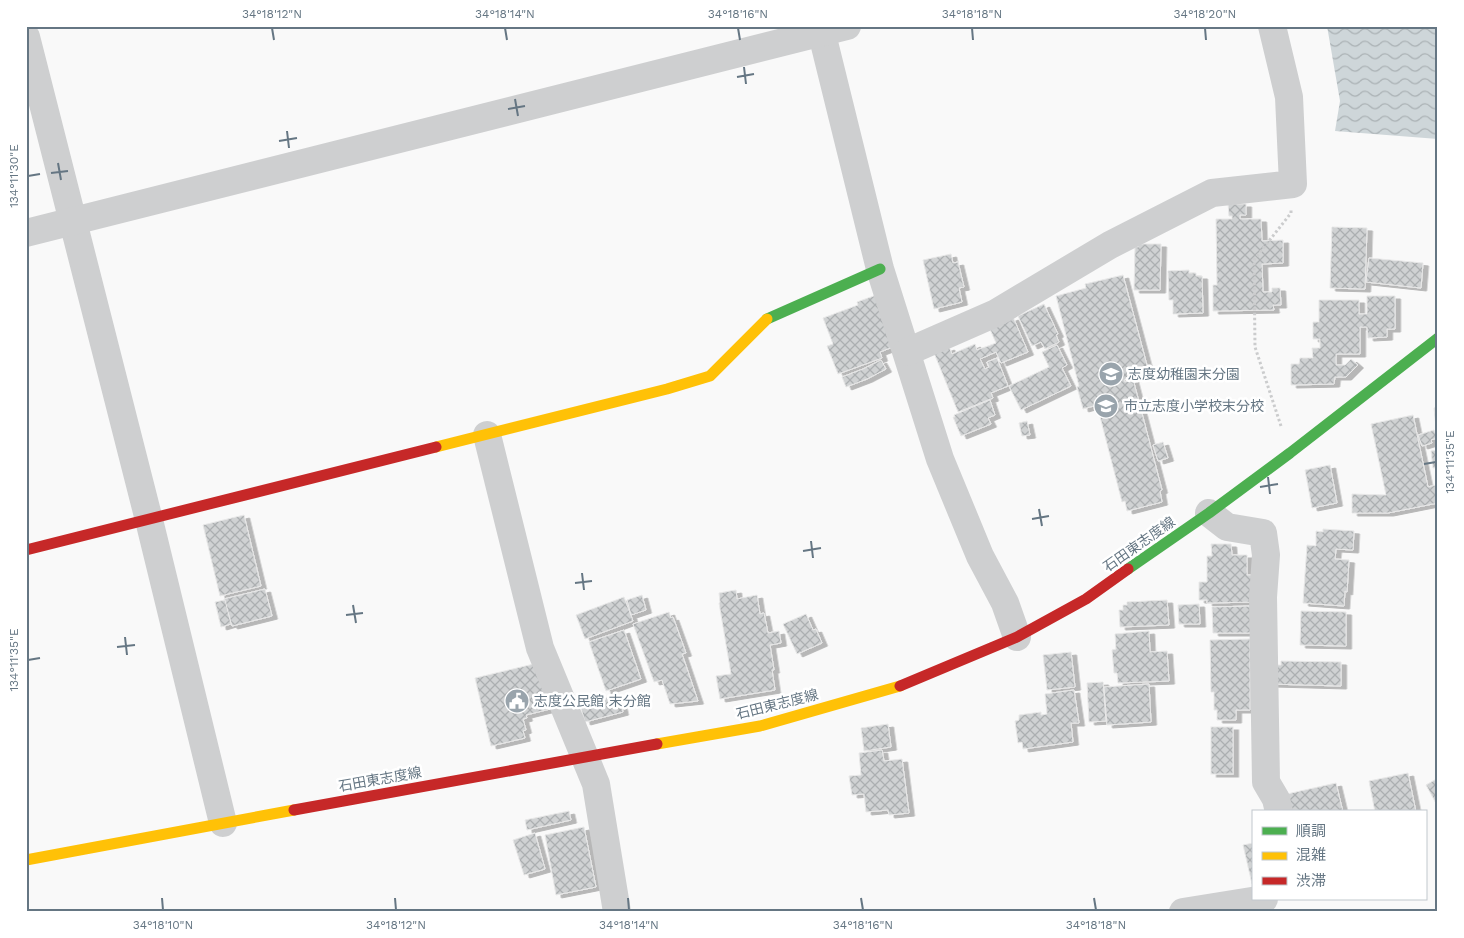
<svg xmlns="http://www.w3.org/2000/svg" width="1464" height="938" font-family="'Work Sans','Noto Sans JP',sans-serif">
<defs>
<pattern id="water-waves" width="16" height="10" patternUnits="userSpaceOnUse" patternTransform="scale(1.25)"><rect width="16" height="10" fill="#ced6d9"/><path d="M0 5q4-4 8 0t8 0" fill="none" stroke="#abb2b5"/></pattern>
<pattern id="building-cross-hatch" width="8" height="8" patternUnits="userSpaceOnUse" patternTransform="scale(1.25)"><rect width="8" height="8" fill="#d0d2d3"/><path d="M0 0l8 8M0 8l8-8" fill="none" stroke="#acafb1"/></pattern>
<filter id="shadow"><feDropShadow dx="5.5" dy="3" stdDeviation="0" flood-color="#0004"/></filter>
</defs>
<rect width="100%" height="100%" fill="#f9f9f9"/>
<polygon fill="url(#water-waves)" points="1327,26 1438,26 1438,139 1335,131 1340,101"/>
<g fill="url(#building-cross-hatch)" stroke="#e8e8e8" filter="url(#shadow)">
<polygon points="1228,204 1246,204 1246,215 1240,215 1240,219 1261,219 1262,241 1283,240 1283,263 1262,264 1263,292 1272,292 1272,288 1280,288 1281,305 1273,305 1274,310 1213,311 1213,285 1217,285 1216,219 1232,219 1232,216 1229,216"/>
<polygon points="1332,227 1367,228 1365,289 1330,288"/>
<polygon points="1138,244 1161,244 1160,290 1134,290 1135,247 1138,247"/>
<polygon points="951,254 953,263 958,262 964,287 959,288 962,302 934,309 923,260"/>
<polygon points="1369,258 1423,263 1421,288 1366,282"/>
<polygon points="1189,270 1189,273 1196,273 1196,276 1202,276 1203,313 1173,314 1173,300 1169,300 1168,271"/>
<polygon points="1123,275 1148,369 1144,370 1145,374 1124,380 1125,382 1133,379 1162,490 1160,491 1162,502 1127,511 1125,501 1122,502 1097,405 1083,409 1077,387 1079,386 1056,296 1086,288 1085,284"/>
<polygon points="879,294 898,345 880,352 882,358 838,374 827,346 833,344 823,318 858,305 857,302"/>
<polygon points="1367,296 1395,296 1395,329 1387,329 1387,337 1368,338 1367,327 1360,327 1360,354 1336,354 1336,365 1345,365 1351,359 1358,365 1346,377 1335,377 1334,384 1291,385 1291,364 1299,364 1300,358 1313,358 1312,348 1320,348 1320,339 1313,339 1313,322 1319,322 1319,300 1359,300 1359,314 1367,314"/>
<polygon points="1044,304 1058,334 1056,335 1059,342 1045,349 1041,342 1032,346 1018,316"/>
<polygon points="1013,317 1028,352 1001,363 996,352 980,359 985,369 989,367 987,362 997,358 1008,386 991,393 993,398 958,412 934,353 949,347 952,354 975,344 977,350 996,343 989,327"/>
<polygon points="1057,345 1067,365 1062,368 1071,386 1021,410 1009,386 1049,367 1042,352"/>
<polygon points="881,360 886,369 867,379 846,387 842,377 863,369"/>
<polygon points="990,400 995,415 988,418 991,424 961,436 953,417 955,417 954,415"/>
<polygon points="1438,407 1438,447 1434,408"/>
<polygon points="1413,415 1428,487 1436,485 1438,503 1388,513 1352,513 1352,494 1386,495 1371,424"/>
<polygon points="1027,421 1030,435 1022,436 1019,423"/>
<polygon points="1434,430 1437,438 1431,440 1432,443 1422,446 1418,435"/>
<polygon points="1163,442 1168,458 1158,461 1153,445"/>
<polygon points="1438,450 1438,468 1433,468 1431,451"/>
<polygon points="1330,465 1337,503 1312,508 1305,470"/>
<polygon points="244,515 261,586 220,596 203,525"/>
<polygon points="1323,529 1354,531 1353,550 1336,549 1335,559 1349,560 1347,592 1345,591 1344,606 1303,603 1307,545 1316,546 1316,531 1323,532"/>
<polygon points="1211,544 1231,544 1232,555 1247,555 1247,575 1257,575 1255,602 1207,603 1207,600 1199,600 1199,582 1207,582 1207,556 1212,556"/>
<polygon points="265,589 272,616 232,626 224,599"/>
<polygon points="736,590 737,599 757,595 760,614 764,613 768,633 779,631 781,643 770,645 774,670 772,670 775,690 720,699 716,676 731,674 719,603 720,602 719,593"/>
<polygon points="642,595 646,610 631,615 627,600"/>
<polygon points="624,597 633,621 585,639 576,615"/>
<polygon points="225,600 231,624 221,627 215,602"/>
<polygon points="1167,600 1169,625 1120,627 1119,610 1123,610 1123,605 1127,605 1127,602"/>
<polygon points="1199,604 1200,624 1179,624 1178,605"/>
<polygon points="1252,606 1252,633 1213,633 1212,607"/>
<polygon points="1301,611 1346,612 1346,646 1300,645"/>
<polygon points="669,612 671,618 673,617 686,653 682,654 698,701 670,704 662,680 654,682 633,624"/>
<polygon points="806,614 813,630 816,629 822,643 797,654 783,624"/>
<polygon points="624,630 641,679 606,691 589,642"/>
<polygon points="1149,631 1150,652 1167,651 1169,681 1118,683 1117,673 1114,673 1112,650 1116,649 1115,634"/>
<polygon points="1250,639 1250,710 1236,710 1236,720 1217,720 1217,710 1214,710 1214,692 1211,692 1210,640"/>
<polygon points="1071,652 1075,687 1047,690 1043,655"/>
<polygon points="1281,661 1341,662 1341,686 1270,684 1271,665 1281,665"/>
<polygon points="538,663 554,708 526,715 527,718 523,719 526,730 523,731 525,738 491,746 475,678"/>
<polygon points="1103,682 1106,721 1089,722 1087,683"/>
<polygon points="1149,684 1151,722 1107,725 1104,687"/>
<polygon points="1074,690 1079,723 1071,723 1073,742 1023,749 1022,742 1018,743 1015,721 1019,720 1019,715 1041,712 1041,715 1047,714 1045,694"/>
<polygon points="619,694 623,712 585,722 580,705"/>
<polygon points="888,724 891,747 864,751 861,728"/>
<rect x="1211" y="727" width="22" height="47"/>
<polygon points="882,750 884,761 902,759 909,813 889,815 888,810 866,812 864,794 852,795 849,776 861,775 859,753"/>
<polygon points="1408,773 1416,812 1375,812 1369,781"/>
<polygon points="1438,778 1438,807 1426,785"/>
<polygon points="1336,783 1343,812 1291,812 1287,794"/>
<polygon points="569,811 571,820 527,830 525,820"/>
<polygon points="584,827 596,887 556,895 545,835"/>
<polygon points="535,833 545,869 524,875 513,840"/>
<polygon points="1253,843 1253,883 1252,884 1243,845"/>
</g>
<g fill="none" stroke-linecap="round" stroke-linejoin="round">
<polyline stroke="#cbcccd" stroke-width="3" stroke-dasharray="2.5 2.5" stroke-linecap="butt" points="1281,426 1255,347 1254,260 1291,213 1291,209"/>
<g stroke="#cecfd0" stroke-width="28">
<polyline points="820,26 880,269 940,459 980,556 1005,603 1017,637"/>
<polyline points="26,37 149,520 223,823"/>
<polyline points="26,233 847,26"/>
<polyline points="907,352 996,313 1110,245 1212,193 1293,184 1289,97 1272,26"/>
<polyline points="487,435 540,648 596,784 617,912"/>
<polyline points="1209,513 1227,527 1263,533 1266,555 1263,597 1266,782 1276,799 1279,812"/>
<polyline points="1183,912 1264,899"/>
</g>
<g stroke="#4caf50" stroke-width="11">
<polyline points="767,319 880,269"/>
<polyline points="1128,569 1209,513 1290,453 1438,338"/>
</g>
<g stroke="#ffc107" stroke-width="11">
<polyline points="436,447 667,389 710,376 767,319"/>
<polyline points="657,744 760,726 900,686"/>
<polyline points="26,860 294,810"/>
</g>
<g stroke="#c62828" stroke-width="11">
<polyline points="26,550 436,447"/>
<polyline points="900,686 1017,637 1086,599 1128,569"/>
<polyline points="294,810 657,744"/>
</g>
</g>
<path fill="none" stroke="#657683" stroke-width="2" d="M272 28 274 40M505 28 507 40M738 28 740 40M972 28 973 40M1205 28 1206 40M744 67 746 84M737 77 754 74M515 99 518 116M508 109 525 106M287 131 289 148M279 141 297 138M58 163 61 180M51 173 68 171M28 176 40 174M1424 464 1436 462M1268 477 1270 494M1260 487 1278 484M1039 509 1042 526M1032 519 1049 516M811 541 813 558M803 551 821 548M582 573 584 590M575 583 592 581M353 605 356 623M346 615 363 613M125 637 127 655M117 647 135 645M28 660 40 658M162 898 163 910M395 898 396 910M628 898 629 910M861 898 863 910M1094 898 1096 910"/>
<defs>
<symbol id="school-disc" viewBox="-11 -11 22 22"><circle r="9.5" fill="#99a4ac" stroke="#fff"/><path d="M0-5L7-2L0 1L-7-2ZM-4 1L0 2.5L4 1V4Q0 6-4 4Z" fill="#fff"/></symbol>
<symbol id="civic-disc" viewBox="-11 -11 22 22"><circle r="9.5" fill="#99a4ac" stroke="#fff"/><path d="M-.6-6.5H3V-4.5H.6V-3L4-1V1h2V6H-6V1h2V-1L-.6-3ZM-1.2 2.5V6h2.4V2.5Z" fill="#fff"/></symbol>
</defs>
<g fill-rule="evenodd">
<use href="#school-disc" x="1097" y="360" width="28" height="28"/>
<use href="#school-disc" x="1092" y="392" width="28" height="28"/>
<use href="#civic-disc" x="503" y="687" width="28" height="28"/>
</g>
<g text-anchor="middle" stroke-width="5" stroke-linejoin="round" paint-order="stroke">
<g font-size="14" fill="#657683" stroke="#fff" text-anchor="start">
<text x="1128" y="379">志度幼稚園末分園</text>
<text x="1124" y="411">市立志度小学校末分校</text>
<text x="534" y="706">志度公民館 末分館</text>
</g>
<g font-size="14" fill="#657683" stroke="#fff">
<text transform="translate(1139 544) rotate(-35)" y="5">石田東志度線</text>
<text transform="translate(777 704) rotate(-14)" y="5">石田東志度線</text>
<text transform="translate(380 779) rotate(-10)" y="5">石田東志度線</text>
</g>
</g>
<rect width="1464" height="938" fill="none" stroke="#ffffff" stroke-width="55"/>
<rect x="1252" y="810" width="175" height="90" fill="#ffffff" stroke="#c1c8cd"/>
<rect x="1262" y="827" width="25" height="8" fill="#4caf50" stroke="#c1c8cd"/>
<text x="1296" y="836" font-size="15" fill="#657683">順調</text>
<rect x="1262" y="852" width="25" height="8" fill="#ffc107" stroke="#c1c8cd"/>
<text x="1296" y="860" font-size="15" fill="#657683">混雑</text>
<rect x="1262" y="877" width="25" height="8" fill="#c62828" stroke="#c1c8cd"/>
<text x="1296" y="886" font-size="15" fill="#657683">渋滞</text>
<rect x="28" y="28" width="1408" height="882" fill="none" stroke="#657683" stroke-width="2"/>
<g font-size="12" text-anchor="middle" fill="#657683">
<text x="272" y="18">34°18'12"N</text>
<text x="505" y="18">34°18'14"N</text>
<text x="738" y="18">34°18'16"N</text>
<text x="972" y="18">34°18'18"N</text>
<text x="1205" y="18">34°18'20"N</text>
<text transform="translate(14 176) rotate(-90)" y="4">134°11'30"E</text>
<text transform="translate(1450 462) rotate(-90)" y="4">134°11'35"E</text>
<text transform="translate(14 660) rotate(-90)" y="4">134°11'35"E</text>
<text x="163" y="929">34°18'10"N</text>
<text x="396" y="929">34°18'12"N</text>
<text x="629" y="929">34°18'14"N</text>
<text x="863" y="929">34°18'16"N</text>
<text x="1096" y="929">34°18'18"N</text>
</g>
</svg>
